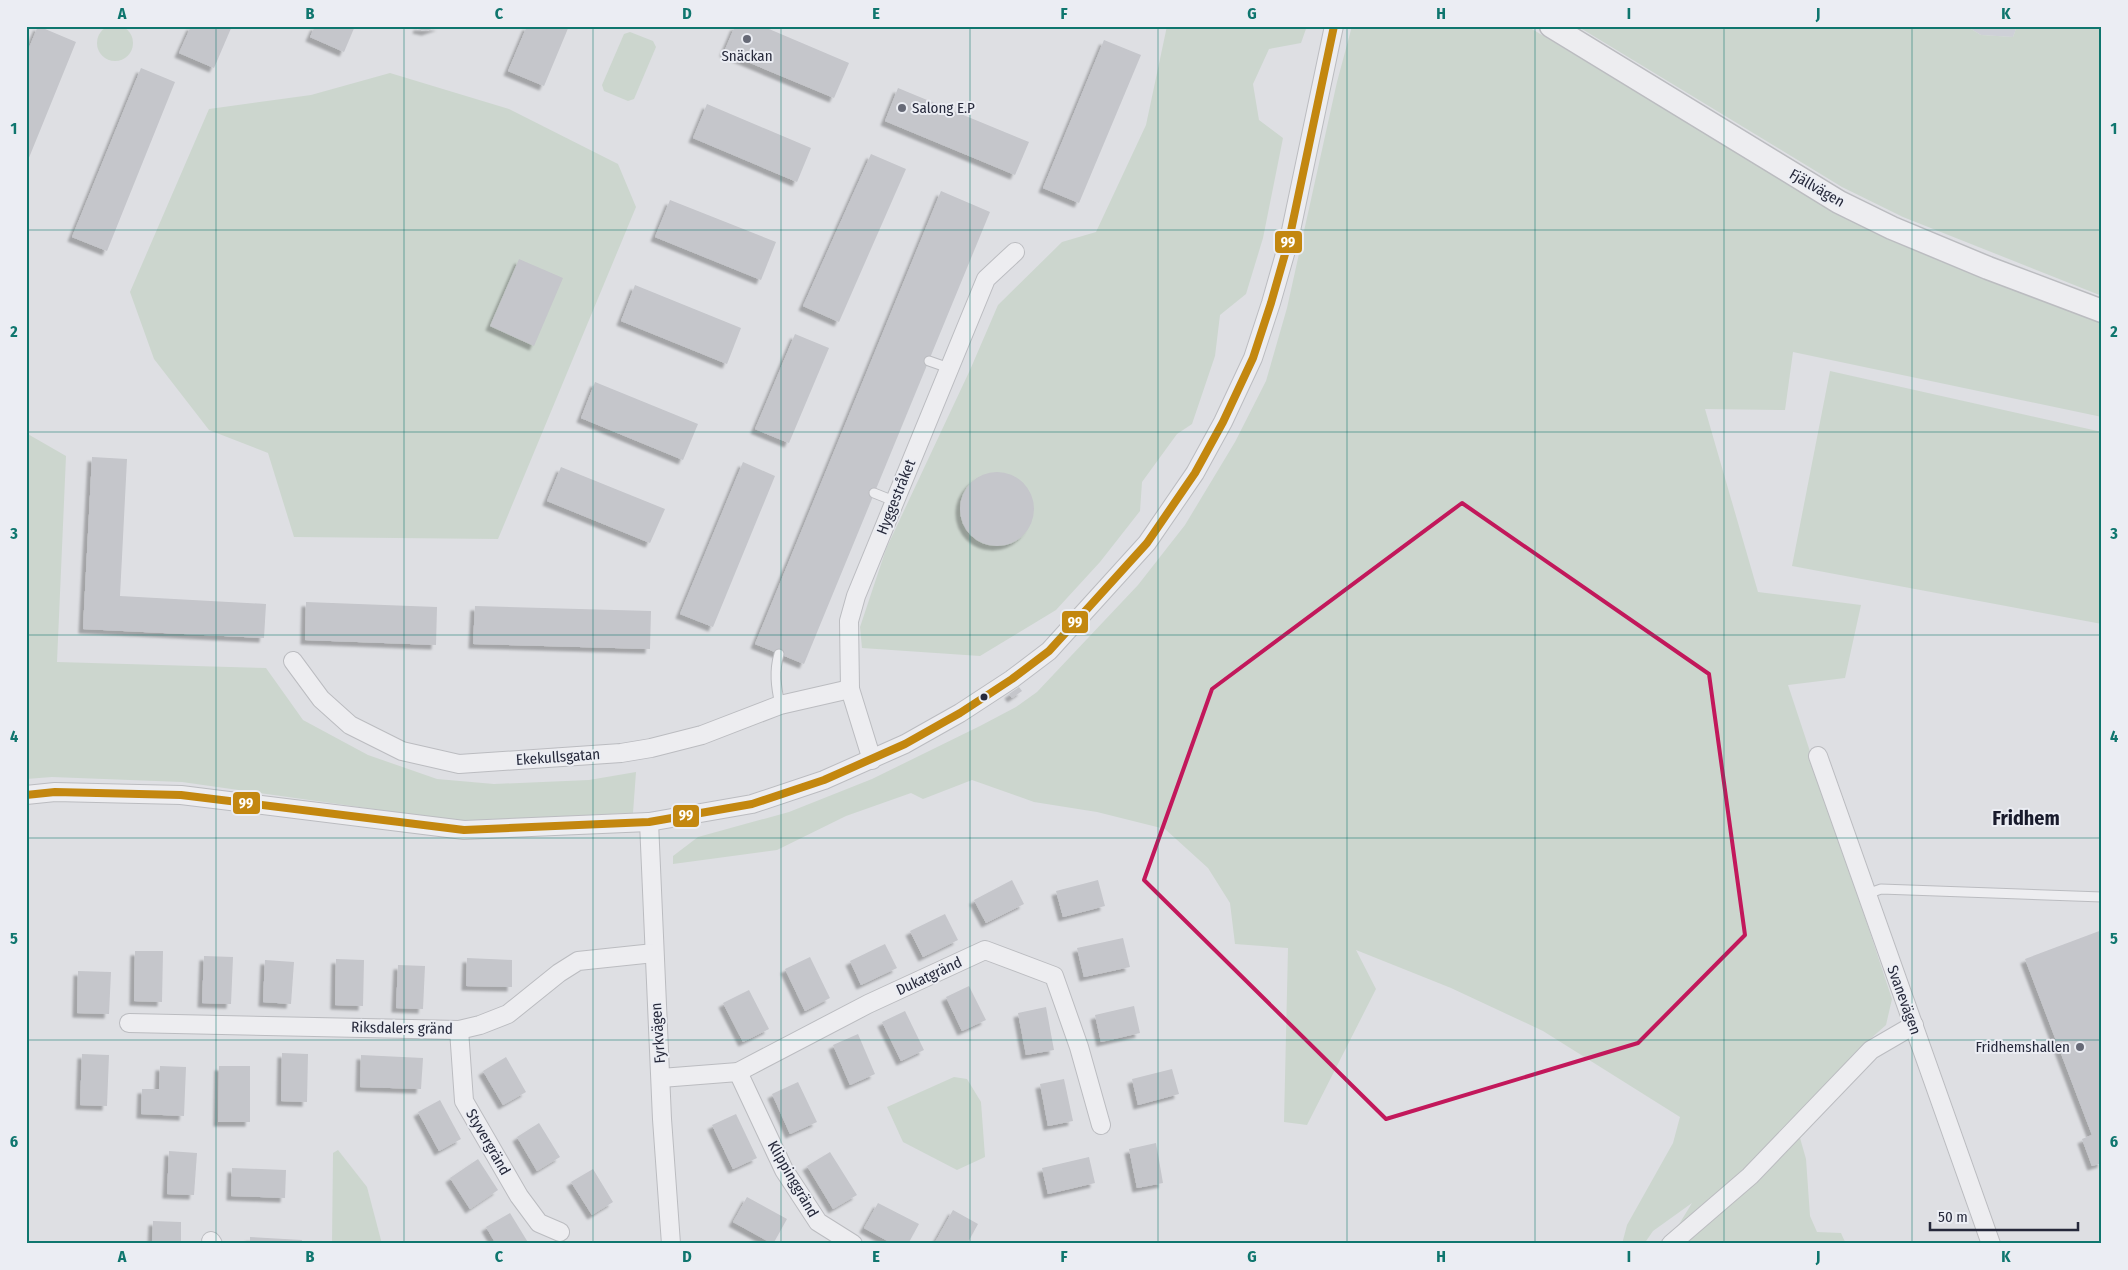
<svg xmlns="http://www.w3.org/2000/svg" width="2128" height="1270" font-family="'Fira Sans Condensed',sans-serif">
<defs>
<filter id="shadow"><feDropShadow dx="-4.5" dy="4.5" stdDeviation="1" flood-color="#0004"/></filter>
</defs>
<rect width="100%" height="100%" fill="#dedfe3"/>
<polygon fill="#ced0d7" points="1966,26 2017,26 2013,37 1981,35"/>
<g fill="#ccd6ce">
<circle cx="115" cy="43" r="18"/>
<polygon points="1167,26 1307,26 1301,43 1269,49 1253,84 1259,120 1283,138 1263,238 1246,294 1220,315 1215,356 1192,424 1177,434 1142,482 1140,511 1100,562 1056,610 980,656 862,648 860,627 886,549 970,370 998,305 1062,242 1096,232 1146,125"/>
<polygon points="1352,26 1527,26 1829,209 1888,239 2102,323 2102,417 1793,352 1785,410 1705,409 1758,592 1861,605 1845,678 1788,685 1892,999 1886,1025 1868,1041 1882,1050 1800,1138 1806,1159 1810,1216 1817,1232 1841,1233 1846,1244 1667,1244 1692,1203 1653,1231 1644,1244 1622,1244 1627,1225 1673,1143 1680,1117 1543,1031 1451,988 1356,950 1376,989 1307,1125 1284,1122 1288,948 1235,944 1230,903 1208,868 1165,829 1097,812 1034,802 972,780 923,799 911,793 846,816 777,850 673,864 673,856 698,837 789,812 872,779 980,726 1016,707 1037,692 1138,585 1185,525 1235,442 1266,381 1287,308 1337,82"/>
<polygon points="1577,26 1966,26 1981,35 2013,37 2017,26 2102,26 2102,296 1903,217 1842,187"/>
<polygon points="630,32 653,41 656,47 634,99 628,101 604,91 602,85 624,34"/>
<polygon points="390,73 509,109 618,164 636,207 498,539 294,537 268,453 209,430 154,359 130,292 209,109 311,95"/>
<polygon points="1830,371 2102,432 2102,624 1792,566"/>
<polygon points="26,433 66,456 57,662 266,668 303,720 368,755 437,779 494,784 589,780 636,772 633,813 459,821 182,782 52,777 26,779"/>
<polygon points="954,1077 967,1079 981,1102 985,1157 957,1170 903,1142 887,1107"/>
<polygon points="338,1150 367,1187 382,1244 332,1244 333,1153"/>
</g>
<g fill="#c5c6cb" filter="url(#shadow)">
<polygon points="38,26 76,42 26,165 26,55"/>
<polygon points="191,26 232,26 214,68 179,53"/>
<polygon points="315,26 355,26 344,52 310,37"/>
<polygon points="418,26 441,26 426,31 417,29"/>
<polygon points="527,26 569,26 544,86 508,71"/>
<polygon points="735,26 762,26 849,63 834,98 724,52"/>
<polygon points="1104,40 1141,55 1079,203 1043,188"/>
<polygon points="141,68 175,82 107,251 72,237"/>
<polygon points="898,88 1029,142 1015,175 885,121"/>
<polygon points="707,104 811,148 797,182 693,138"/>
<polygon points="871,154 906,169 839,322 803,306"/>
<polygon points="941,191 990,212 804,664 755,644"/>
<polygon points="670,200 776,242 761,280 655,237"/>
<polygon points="519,259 563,278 534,346 490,326"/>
<polygon points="635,285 741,328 727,364 621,321"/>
<polygon points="795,334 829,348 789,443 755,429"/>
<polygon points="595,382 698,424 683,460 581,418"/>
<polygon points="92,457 127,459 120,596 266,604 264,638 83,629"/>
<polygon points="743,462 775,476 713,627 680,614"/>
<polygon points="561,467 665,509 650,543 547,501"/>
<circle cx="997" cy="509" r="37"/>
<polygon points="306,602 437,607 436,645 305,640"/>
<polygon points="475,606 651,611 650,649 473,644"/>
<polygon points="1019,687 1022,691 1012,698 1009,694"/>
<polygon points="1012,880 1024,904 986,923 974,900"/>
<polygon points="1098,880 1105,906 1063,917 1056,891"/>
<polygon points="945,914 958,940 923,957 910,931"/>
<polygon points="2102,930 2102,1163 2092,1166 2082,1139 2092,1135 2025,959"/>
<polygon points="1123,938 1130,967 1084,977 1077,948"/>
<polygon points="885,944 897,968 861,985 850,961"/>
<polygon points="135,951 163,951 162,1002 134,1001"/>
<polygon points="204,956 233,957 231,1004 202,1003"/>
<polygon points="810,957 830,998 805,1011 785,969"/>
<polygon points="467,958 512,960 512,987 466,986"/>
<polygon points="336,959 364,960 363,1006 335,1005"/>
<polygon points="265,960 294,962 291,1004 263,1002"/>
<polygon points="398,965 425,966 423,1009 396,1008"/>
<polygon points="78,971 111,972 109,1014 77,1013"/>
<polygon points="969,986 986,1020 962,1031 946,997"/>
<polygon points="749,990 769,1029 743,1042 723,1003"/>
<polygon points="1134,1006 1140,1033 1101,1042 1095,1015"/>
<polygon points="1046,1007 1054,1050 1026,1055 1018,1013"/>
<polygon points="905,1011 924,1050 901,1061 882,1022"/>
<polygon points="858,1034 875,1074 850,1085 833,1045"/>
<polygon points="282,1053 308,1054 307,1102 281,1101"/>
<polygon points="82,1054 109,1055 107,1106 80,1105"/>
<polygon points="361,1055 423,1058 421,1089 360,1087"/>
<polygon points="506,1057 526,1092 503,1105 483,1071"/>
<polygon points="160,1066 186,1067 184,1116 141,1114 142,1089 159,1089"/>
<polygon points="219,1066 250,1066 250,1122 218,1122"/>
<polygon points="1172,1069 1179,1094 1138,1105 1132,1079"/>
<polygon points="1064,1079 1073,1121 1048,1126 1040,1084"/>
<polygon points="798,1082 817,1122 790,1134 772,1094"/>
<polygon points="440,1100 461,1139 439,1151 418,1112"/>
<polygon points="736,1114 757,1158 733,1169 712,1125"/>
<polygon points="539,1123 560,1157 537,1171 517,1137"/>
<polygon points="1156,1143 1163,1183 1137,1188 1129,1149"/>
<polygon points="169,1151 197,1153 194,1195 167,1194"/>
<polygon points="830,1152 857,1195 833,1209 807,1166"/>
<polygon points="1089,1157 1095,1183 1048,1194 1042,1168"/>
<polygon points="478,1159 498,1190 470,1209 450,1178"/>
<polygon points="232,1168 286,1170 285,1198 231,1196"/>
<polygon points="593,1169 613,1202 592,1215 571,1182"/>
<polygon points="747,1197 787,1219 773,1244 733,1222"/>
<polygon points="878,1203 919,1224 908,1244 893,1244 864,1228"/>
<polygon points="953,1210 978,1224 967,1244 934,1244"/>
<polygon points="510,1213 529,1244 496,1244 486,1227"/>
<polygon points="153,1221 181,1222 181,1244 152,1244"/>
<polygon points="250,1237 302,1240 302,1244 250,1244"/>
</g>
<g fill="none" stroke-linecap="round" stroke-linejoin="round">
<defs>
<g id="service">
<polyline points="929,361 949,368"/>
<polyline points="874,493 894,501"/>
<path d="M779 654C774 671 776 687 780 705"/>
<polyline points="1867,894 1881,889 2102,897"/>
</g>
<g id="minor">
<polyline points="293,661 321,699 350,725 402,751 459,764 621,753 651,748 702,735 780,705 850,689"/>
<polyline points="1818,756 1991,1244"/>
<polyline points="872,760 850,689 849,621 856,596 986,279 1015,252"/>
<polyline points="26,795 55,792 181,795 464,830 649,822 752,804 824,780 905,744 960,713 1012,679 1049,651 1147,543 1195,473 1223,422 1253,358 1271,303 1289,240 1334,26"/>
<polyline points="649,822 662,1119 671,1244"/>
<polyline points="129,1023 459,1030 480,1025 508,1014 559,973 578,961 654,953"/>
<polyline points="459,1030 464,1101 519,1196 539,1223 560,1232"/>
<polyline points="738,1072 784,1170 818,1222 853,1244"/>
<polyline points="661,1078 738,1072 868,1004 985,950 1054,976 1079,1047 1101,1125"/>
<polyline points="211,1241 213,1244"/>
<polyline points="1671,1244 1750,1176 1871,1050 1914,1025"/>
</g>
<polyline id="tertiary" points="1551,26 1839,202 1892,228 1988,268 2102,311"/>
</defs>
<use href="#service" stroke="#bbbcc0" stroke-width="11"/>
<use href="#minor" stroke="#bbbcc0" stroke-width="20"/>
<use href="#tertiary" stroke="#bbbcc0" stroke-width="25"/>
<use href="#service" stroke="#ededf0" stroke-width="9"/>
<use href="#minor" stroke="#ededf0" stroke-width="18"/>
<use href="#tertiary" stroke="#ededf0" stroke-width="22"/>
<defs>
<polyline id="bus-1" points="26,795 55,792 181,795 464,830 649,822 752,804 824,780 905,744 960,713 1012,679 1049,651 1147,543 1195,473 1223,422 1253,358 1271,303 1289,240 1334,26"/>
</defs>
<use href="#bus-1" stroke="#ebedf3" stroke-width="11"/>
<use href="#bus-1" stroke="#c3870f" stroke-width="8"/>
</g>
<path fill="none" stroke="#c2185b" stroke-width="4" stroke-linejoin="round" d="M1462 503 1709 674 1745 935 1638 1043 1386 1119 1144 880 1212 689Z"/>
<path fill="none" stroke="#0f766e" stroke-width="1" stroke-opacity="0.55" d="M216 26V1244M404 26V1244M593 26V1244M781 26V1244M970 26V1244M1158 26V1244M1347 26V1244M1535 26V1244M1724 26V1244M1912 26V1244M26 230H2102M26 432H2102M26 635H2102M26 838H2102M26 1040H2102"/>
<g fill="#666976" stroke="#ebedf3" stroke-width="2">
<circle cx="747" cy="39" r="5"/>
<circle cx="902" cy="108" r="5"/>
<circle cx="2080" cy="1047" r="5"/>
</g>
<circle fill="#26293b" stroke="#ebedf3" stroke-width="2" cx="984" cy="697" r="4.5"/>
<g text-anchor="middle" stroke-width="4" stroke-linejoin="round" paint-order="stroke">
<g font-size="15" fill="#26293b" stroke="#ebedf3">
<text x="747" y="61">Snäckan</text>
<text x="912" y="113" text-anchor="start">Salong E.P</text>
<text x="2070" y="1052" text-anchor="end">Fridhemshallen</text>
</g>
<g font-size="15" fill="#26293b" stroke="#ebedf3">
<text transform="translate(1817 188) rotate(30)" y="5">Fjällvägen</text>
<text transform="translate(896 497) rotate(-68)" y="5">Hyggestråket</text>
<text transform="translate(558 757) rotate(-4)" y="5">Ekekullsgatan</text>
<text transform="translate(929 976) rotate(-25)" y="5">Dukatgränd</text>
<text transform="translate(1904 1000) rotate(70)" y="5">Svanevägen</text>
<text transform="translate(402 1028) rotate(1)" y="5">Riksdalers gränd</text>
<text transform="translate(658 1033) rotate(-94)" y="5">Fyrkvägen</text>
<text transform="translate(488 1142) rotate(60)" y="5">Styvergränd</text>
<text transform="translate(793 1179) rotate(60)" y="5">Klippinggränd</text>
</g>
<g font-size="20" font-weight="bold" fill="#191b2c" stroke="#ebedf3">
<text x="2026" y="825">Fridhem</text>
</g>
</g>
<g stroke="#ebedf3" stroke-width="2">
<rect x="1274" y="230" width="29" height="24" rx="5" fill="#c3870f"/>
<rect x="1061" y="610" width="28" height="24" rx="5" fill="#c3870f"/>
<rect x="232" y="791" width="29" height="24" rx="5" fill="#c3870f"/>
<rect x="672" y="804" width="28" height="24" rx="5" fill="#c3870f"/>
</g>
<g font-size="14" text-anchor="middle" font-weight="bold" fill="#fff">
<text x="1288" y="247">99</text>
<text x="1075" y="627">99</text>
<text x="246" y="808">99</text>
<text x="686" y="820">99</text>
</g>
<rect width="2128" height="1270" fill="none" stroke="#ebedf3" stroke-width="55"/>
<path d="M1930 1222v8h148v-8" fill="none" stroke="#26293b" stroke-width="2.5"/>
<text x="1938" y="1222" font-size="15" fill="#26293b" stroke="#ebedf3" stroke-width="4" paint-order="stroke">50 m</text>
<rect x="28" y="28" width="2072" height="1214" fill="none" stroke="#0f766e" stroke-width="2"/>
<g font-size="16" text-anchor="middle" font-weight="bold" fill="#0f766e">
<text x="122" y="19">A</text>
<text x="310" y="19">B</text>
<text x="499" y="19">C</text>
<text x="687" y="19">D</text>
<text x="876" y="19">E</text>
<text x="1064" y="19">F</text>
<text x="1252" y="19">G</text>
<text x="1441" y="19">H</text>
<text x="1629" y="19">I</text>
<text x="1818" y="19">J</text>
<text x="2006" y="19">K</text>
<text x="14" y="134">1</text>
<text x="2114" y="134">1</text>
<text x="14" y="337">2</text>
<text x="2114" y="337">2</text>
<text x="14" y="539">3</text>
<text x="2114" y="539">3</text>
<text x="14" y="742">4</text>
<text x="2114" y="742">4</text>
<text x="14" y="944">5</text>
<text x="2114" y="944">5</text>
<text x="14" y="1147">6</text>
<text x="2114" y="1147">6</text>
<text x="122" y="1262">A</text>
<text x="310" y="1262">B</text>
<text x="499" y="1262">C</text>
<text x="687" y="1262">D</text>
<text x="876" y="1262">E</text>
<text x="1064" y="1262">F</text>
<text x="1252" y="1262">G</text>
<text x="1441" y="1262">H</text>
<text x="1629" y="1262">I</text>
<text x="1818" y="1262">J</text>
<text x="2006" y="1262">K</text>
</g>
</svg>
